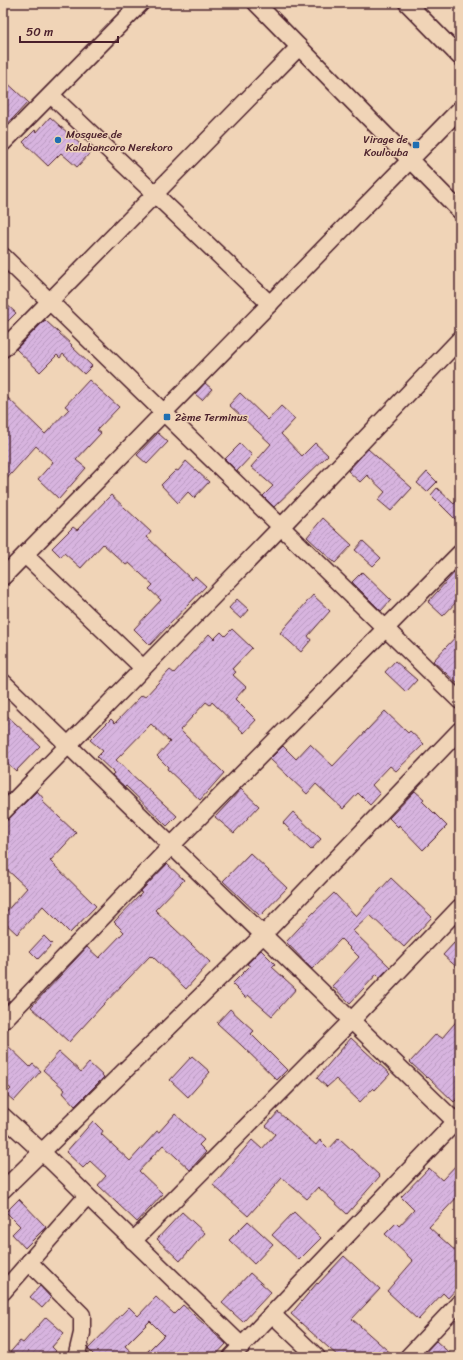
<svg xmlns="http://www.w3.org/2000/svg" width="463" height="1360" font-family="Sriracha,sans-serif">
<defs>
<pattern id="building-hatch" width="6" height="6" patternUnits="userSpaceOnUse"><rect width="6" height="6" fill="#d7b4df"/><path d="M-1 1l2-2M0 6l6-6M5 7l2-2" fill="none" stroke="#ba9ac0"/></pattern>
</defs>
<rect width="100%" height="100%" fill="#f0d4b7"/>
<filter id="ink" filterUnits="userSpaceOnUse"><feTurbulence type="fractalNoise" baseFrequency=".025" numOctaves="2"/><feDisplacementMap in="SourceGraphic" scale="8" xChannelSelector="R" yChannelSelector="G"/><feConvolveMatrix kernelMatrix="1 2 1 2 8 2 1 2 1" color-interpolation-filters="sRGB"/></filter>
<g filter="url(#ink)">
<g fill="url(#building-hatch)" stroke="#4a1f2b">
<polygon points="3,79 28,102 3,129"/>
<polygon points="50,117 90,153 77,167 61,153 48,166 23,142 35,130 37,132"/>
<polygon points="3,301 16,313 3,326"/>
<polygon points="45,320 72,345 71,346 92,366 84,374 63,354 60,358 57,355 40,372 16,349"/>
<polygon points="89,380 119,407 97,430 101,433 76,460 86,468 59,499 38,479 53,462 36,446 3,483 3,393 45,434 69,409 65,406"/>
<polygon points="205,383 212,389 202,400 195,394"/>
<polygon points="240,393 268,420 281,406 295,419 281,434 302,456 315,443 328,455 274,507 263,496 273,486 251,467 271,444 229,405"/>
<polygon points="158,433 168,442 147,464 137,455"/>
<polygon points="240,444 252,455 237,471 225,459"/>
<polygon points="368,449 412,488 391,511 378,500 385,492 367,475 360,482 348,471"/>
<polygon points="186,461 209,482 194,498 188,492 178,503 161,485 176,470 178,471"/>
<polygon points="427,472 437,482 427,492 417,483"/>
<polygon points="437,488 454,504 460,497 460,524 431,495"/>
<polygon points="111,495 151,532 147,537 192,580 195,576 206,586 150,645 134,629 161,600 149,589 153,585 129,563 126,565 103,544 81,568 64,553 61,557 52,548 73,527 77,530"/>
<polygon points="323,518 352,545 335,563 307,537"/>
<polygon points="363,541 381,558 373,566 355,550"/>
<polygon points="362,572 391,600 381,611 352,582"/>
<polygon points="455,572 460,577 460,598 443,616 428,602"/>
<polygon points="313,595 330,611 308,636 311,640 301,652 280,633"/>
<polygon points="237,599 249,610 241,619 229,608"/>
<polygon points="232,629 252,648 232,669 236,672 233,675 246,687 235,699 256,720 244,733 212,702 210,705 206,702 180,730 224,773 200,800 167,769 168,767 157,756 170,742 151,724 116,760 177,816 167,826 126,786 125,787 112,775 114,773 97,757 103,751 90,740 111,719 115,723 142,695 145,697 170,670 174,673 209,634 214,639 221,632 225,636"/>
<polygon points="460,632 460,686 433,661"/>
<polygon points="395,661 417,680 406,692 385,672"/>
<polygon points="385,711 408,733 410,731 424,744 396,771 390,766 372,785 380,794 370,805 358,793 343,809 316,784 307,794 270,759 283,746 296,759 310,744 333,766"/>
<polygon points="3,712 40,746 16,771 3,759"/>
<polygon points="241,789 259,806 234,833 215,817"/>
<polygon points="37,791 44,799 42,801 76,833 50,861 96,906 70,933 43,906 17,934 3,921 3,915 27,888 3,866 3,824"/>
<polygon points="415,791 424,799 422,801 447,826 423,850 399,825 398,827 389,818"/>
<polygon points="293,812 321,839 311,850 283,823"/>
<polygon points="250,853 287,888 260,916 223,881"/>
<polygon points="167,864 184,880 155,910 210,962 186,989 152,956 151,957 150,956 102,1006 69,1042 31,1007 87,947 99,958 124,932 114,922 142,893 140,892"/>
<polygon points="391,878 432,917 404,947 370,915 353,931 390,967 380,977 377,974 350,1003 332,986 359,957 341,939 312,969 286,942 311,915 334,893 356,916"/>
<polygon points="44,936 52,944 38,959 30,951"/>
<polygon points="454,943 460,948 460,970 443,955"/>
<polygon points="261,950 275,964 272,967 296,989 272,1016 248,995 246,998 232,984 250,966 247,964"/>
<polygon points="230,1009 254,1031 251,1034 287,1070 277,1080 241,1045 217,1023"/>
<polygon points="460,1017 460,1096 454,1102 428,1077 427,1078 410,1062 436,1034 442,1038"/>
<polygon points="351,1038 390,1074 375,1090 373,1088 360,1102 336,1079 327,1087 317,1078"/>
<polygon points="3,1041 30,1067 33,1064 41,1071 14,1101 6,1094 11,1089 3,1082"/>
<polygon points="59,1052 81,1072 89,1063 104,1077 75,1106 63,1093 65,1090 43,1070"/>
<polygon points="192,1056 210,1072 188,1097 170,1080"/>
<polygon points="278,1112 316,1145 320,1140 329,1149 339,1138 380,1176 347,1214 318,1187 307,1199 282,1178 248,1216 213,1185 252,1140 262,1149 275,1134 266,1126"/>
<polygon points="175,1114 204,1140 199,1145 206,1152 190,1170 163,1145 139,1171 163,1194 137,1222 98,1185 106,1176 90,1161 83,1168 66,1152 93,1121 103,1131 101,1134 130,1161 157,1131 159,1132"/>
<polygon points="460,1161 460,1194 429,1227 460,1255 460,1285 448,1298 443,1293 418,1320 387,1291 413,1261 385,1234 396,1223 399,1226 414,1210 401,1197 429,1168 442,1180"/>
<polygon points="19,1199 46,1227 25,1248 12,1234 20,1226 6,1212"/>
<polygon points="182,1212 205,1233 180,1261 157,1239"/>
<polygon points="294,1212 321,1238 299,1260 272,1235"/>
<polygon points="248,1221 273,1244 254,1264 229,1240"/>
<polygon points="344,1256 380,1289 352,1319 395,1357 339,1357 291,1314 317,1283 318,1284"/>
<polygon points="250,1273 271,1292 243,1322 222,1303"/>
<polygon points="40,1286 51,1298 42,1308 30,1297"/>
<polygon points="156,1297 174,1314 183,1305 226,1344 214,1357 142,1357 164,1335 150,1321 125,1346 137,1357 96,1357 88,1349 129,1307 138,1316"/>
<polygon points="46,1317 64,1333 52,1347 56,1351 51,1357 6,1357 20,1341 23,1343"/>
<polygon points="436,1341 454,1357 421,1357"/>
</g>
<g fill="none" stroke-linecap="round" stroke-linejoin="round">
<defs>
<g id="minor">
<polyline points="256,3 460,211"/>
<polyline points="407,3 460,57"/>
<polyline points="51,95 270,304"/>
<polyline points="3,143 141,3"/>
<polyline points="3,256 460,701"/>
<polyline points="3,349 299,47"/>
<polyline points="25,555 143,668"/>
<polyline points="3,577 460,109"/>
<polyline points="3,682 460,1126"/>
<polyline points="3,812 281,527 460,339"/>
<polyline points="3,1021 171,846 460,553"/>
<polyline points="3,1116 42,1152 242,1346"/>
<polyline points="3,1190 263,935 460,730"/>
<polyline points="133,1241 351,1021 460,907"/>
<polyline points="29,1262 82,1315 82,1333 77,1354 80,1357"/>
<polyline points="3,1292 87,1196"/>
<polyline points="272,1314 317,1357"/>
<polyline points="231,1357 460,1117"/>
<polyline points="408,1357 460,1302"/>
</g>
</defs>
<use href="#minor" stroke="#4a1f2b" stroke-width="19"/>
<use href="#minor" stroke="#f0d4b7" stroke-width="16"/>
</g>
</g>
<g fill="#1f6fb2" stroke="#f0d4b7" stroke-width="1.5">
<circle cx="58" cy="140" r="4"/>
<rect x="412" y="141" width="8" height="8" rx="2"/>
<rect x="163" y="413" width="8" height="8" rx="2"/>
</g>
<g text-anchor="middle" stroke-width="3" stroke-linejoin="round" paint-order="stroke">
<g font-size="11" fill="#4a1f2b" stroke="#f0d4b7" text-anchor="start">
<text x="66" y="138">Mosquee de<tspan x="66" dy="13">Kalabancoro Nerekoro</tspan></text>
<text x="408" y="143" text-anchor="end">Virage de<tspan x="408" dy="13">Koulouba</tspan></text>
<text x="175" y="421">2ème Terminus</text>
</g>
</g>
<rect width="463" height="1360" fill="none" stroke="#f0d4b7" stroke-width="16"/>
<rect x="8" y="8" width="447" height="1344" fill="none" stroke="#4a1f2b" stroke-width="1.5" filter="url(#ink)"/>
<path d="M20 36v6h98v-6" fill="none" stroke="#4a1f2b" stroke-width="2"/>
<text x="26" y="36" font-size="12" fill="#4a1f2b" stroke="#f0d4b7" stroke-width="3" paint-order="stroke">50 m</text>
</svg>
